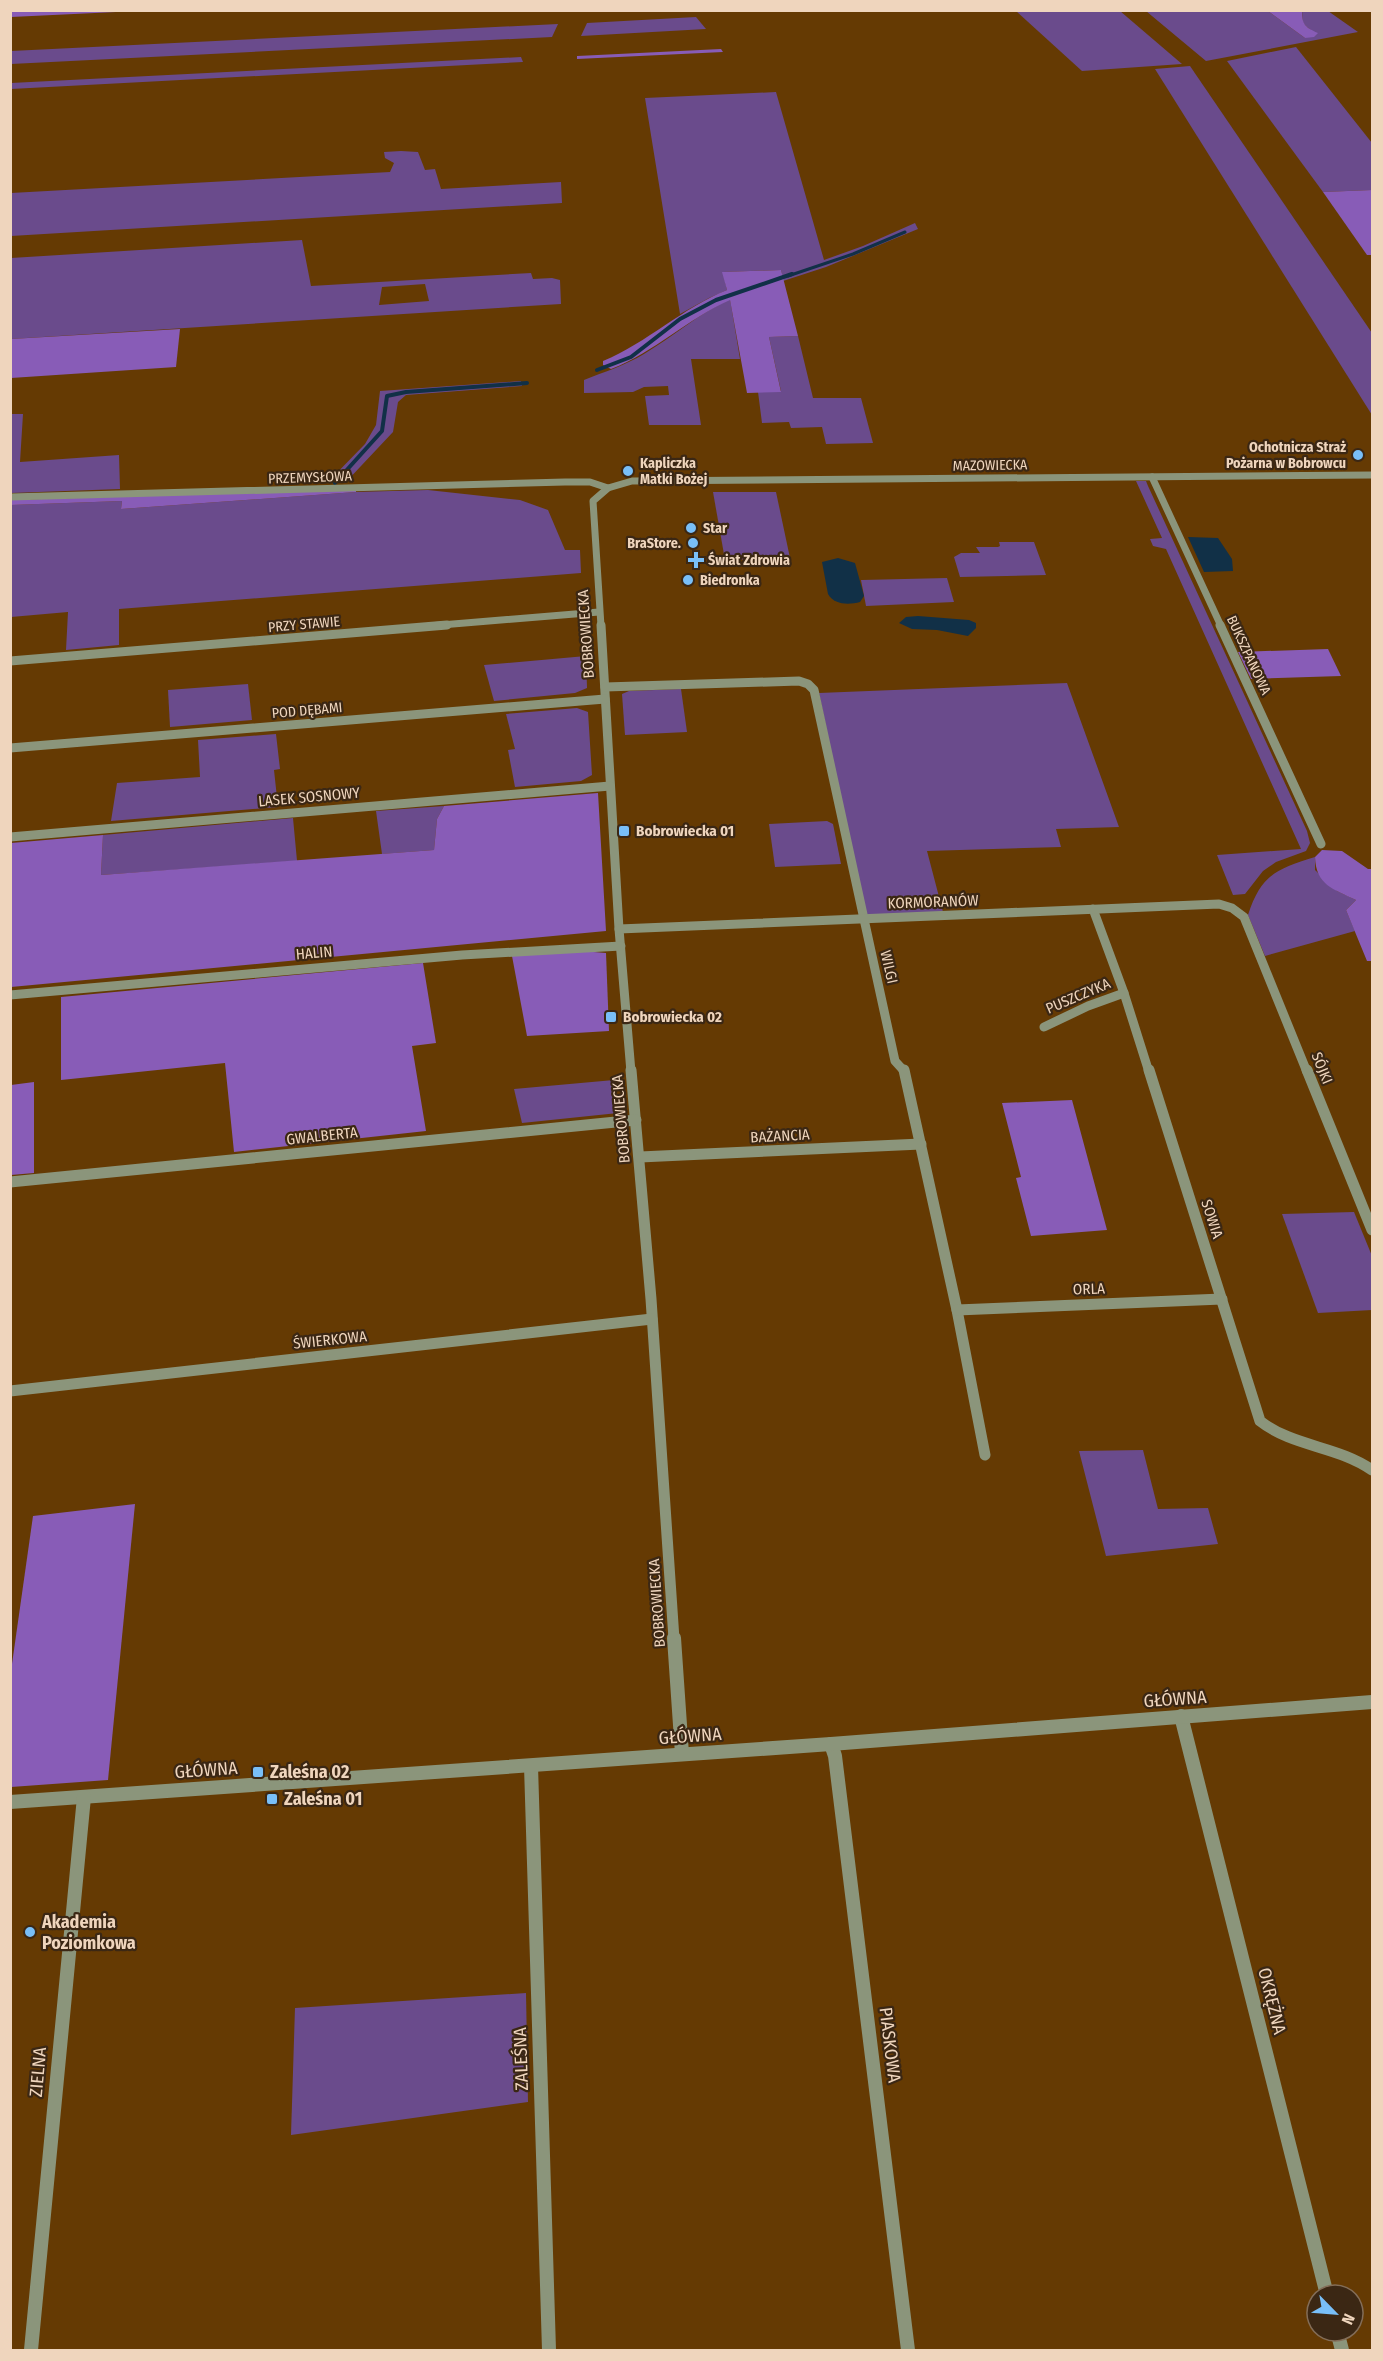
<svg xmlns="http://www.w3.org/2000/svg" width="1383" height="2361" font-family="'Fira Sans Condensed',sans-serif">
<rect width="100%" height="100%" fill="#653a03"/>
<g fill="#6a4b8c" fill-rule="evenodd">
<polygon points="1016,11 1120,11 1182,64 1082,71"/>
<path d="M1146 11H1268L1305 38 1311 30C1300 22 1303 21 1302 11H1328L1358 32 1206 61Z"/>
<polygon points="696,17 706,29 581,36 587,23"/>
<polygon points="558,24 552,37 11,64 11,51"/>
<polygon points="1296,47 1372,143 1372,190 1323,192 1227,61"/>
<polygon points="521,57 523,62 11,89 11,83"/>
<polygon points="1190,66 1372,333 1372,415 1155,69"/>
<polygon points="776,92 824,260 863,246 915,223 918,229 826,267 783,281 781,270 723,272 727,290 709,298 680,314 645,98"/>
<polygon points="401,151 418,152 425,170 435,169 441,189 561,182 562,203 11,236 11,193 390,172 394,163 385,158 384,152"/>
<path d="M302 240 311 286 531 273 533 279 552 278 560 280 561 304 11 339V258ZM425 284 429 301 379 305 382 287Z"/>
<path d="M730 299 740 359H691L701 425H649L645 396 669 395 668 386 644 387 633 392 584 393V380C604 372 626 365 644 354 674 336 698 314 730 299Z"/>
<polygon points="798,336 813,398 861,398 873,443 826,444 822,427 791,428 789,422 762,423 758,392 781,391 769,337"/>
<polygon points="521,381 522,386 406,395 398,402 393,432 345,483 328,482 365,444 376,425 380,391"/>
<polygon points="11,414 23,414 20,462 119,455 120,489 11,493"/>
<polygon points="1136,481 1146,481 1148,486 1307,831 1310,843 1306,851 1276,862 1263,871 1245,894 1233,895 1217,855 1301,849 1166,549 1153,546 1150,539 1162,538"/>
<polygon points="428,490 520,500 548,510 565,550 580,550 581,573 119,609 119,645 66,650 68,612 11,617 10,505 122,501 121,509 356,492"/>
<polygon points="713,492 776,492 790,558 725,560"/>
<polygon points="999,542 1034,542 1046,575 960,577 954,557 961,553 980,553 976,547 998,547 1000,546"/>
<polygon points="947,578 954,602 866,606 861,580"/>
<polygon points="586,656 587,688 575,693 494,701 484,665"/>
<polygon points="1067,683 1119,827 1056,829 1061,847 927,851 943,912 865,915 819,693"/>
<polygon points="248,684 252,720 170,727 168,690"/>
<polygon points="681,689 687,732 625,735 622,694 629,691"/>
<polygon points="577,708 588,712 592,775 581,781 515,787 508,750 515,749 506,714"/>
<polygon points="276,734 280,769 274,770 278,807 111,821 117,783 200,777 198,740"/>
<polygon points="444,806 437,819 434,850 382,854 376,811"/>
<polygon points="293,818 297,861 101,875 103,835"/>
<polygon points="827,821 833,824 841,864 775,867 769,824"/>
<path d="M1315 857V870L1337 891 1356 900 1346 910 1355 931 1265 956 1248 915C1261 875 1276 869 1315 857Z"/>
<polygon points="614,1080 618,1113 522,1123 514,1089"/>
<polygon points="1354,1212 1372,1256 1372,1310 1318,1313 1282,1214"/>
<polygon points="1143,1450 1158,1509 1208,1508 1218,1544 1106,1556 1079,1451"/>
<polygon points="526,1993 528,2102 291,2135 295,2008"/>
</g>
<g fill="#885cb7">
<polygon points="11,10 137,10 137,11 11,17"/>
<path d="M1268 11H1302C1302 23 1304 27 1318 33L1314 37 1305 38Z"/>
<polygon points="721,49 723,52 577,59 577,56"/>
<polygon points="1372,190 1372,255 1367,255 1323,192"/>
<path d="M781 270 798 336 769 337 781 392 747 393 730 300C687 319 655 352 611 369L603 365V361C647 343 682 308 727 290L722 272Z"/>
<polygon points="180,329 176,367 11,378 11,339"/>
<polygon points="356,489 356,492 121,509 122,501 11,505 10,500"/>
<polygon points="1328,649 1341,676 1251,679 1238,652"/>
<polygon points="598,793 606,931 11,987 11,843 103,835 101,875 434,850 437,819 444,806"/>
<path d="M1322 850 1342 851 1368 869H1372V961H1367L1346 910 1356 900C1333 889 1316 885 1315 857Z"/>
<polygon points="581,951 606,953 609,1031 527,1036 512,956"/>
<polygon points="423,963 436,1043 412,1046 426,1131 234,1152 225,1063 61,1080 61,997"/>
<polygon points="34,1082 34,1173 11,1175 11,1085"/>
<polygon points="1072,1100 1107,1230 1031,1236 1016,1178 1021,1177 1002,1103"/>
<polygon points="135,1504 108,1780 11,1787 11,1671 33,1516"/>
</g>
<g fill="#113047">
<polygon points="1188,537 1218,538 1232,559 1233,571 1204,572"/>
<path d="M838 558 855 563 864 596 860 602C849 605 834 605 828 594L822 562Z"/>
<polygon points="918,616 969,620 976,623 976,628 968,636 937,630 912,629 899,623 906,617"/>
</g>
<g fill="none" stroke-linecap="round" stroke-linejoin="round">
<polyline stroke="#113047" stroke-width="3" points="788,276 853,254 905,232"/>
<g stroke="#113047" stroke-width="4">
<polyline points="597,370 631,357 680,319 716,300 792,274"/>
<polyline points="335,483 382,431 387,396 406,392 527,383"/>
</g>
<g stroke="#8b957b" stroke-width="7">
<polyline points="1152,477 1221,626"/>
<polyline points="10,497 565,482 590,482 608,488"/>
<polyline points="429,626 599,612"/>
<polyline points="601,626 593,501 608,488 632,481 1372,475"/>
</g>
<g stroke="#8b957b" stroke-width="9">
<polyline points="601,625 619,929 631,1072"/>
<polyline points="1220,625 1321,844"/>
<polyline points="10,661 447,625"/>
<polyline points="605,687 799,681 808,684 814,690 895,1061 905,1072"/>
<polyline points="10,748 605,699"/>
<polyline points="10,837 610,786"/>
<polyline points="1093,909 1124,993 1149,1072"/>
<polyline points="619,929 1219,904 1232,908 1244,917 1307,1072"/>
<polyline points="10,995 462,955 621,946"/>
<polyline points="1044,1027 1088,1006 1124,993"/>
</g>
<g stroke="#8b957b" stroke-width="11">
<polyline points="631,1070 651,1299 674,1639"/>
<polyline points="904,1070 957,1310 985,1455"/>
<path d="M1149 1070 1260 1421C1293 1447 1338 1446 1372 1470"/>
<polyline points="1307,1070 1372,1230"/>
<polyline points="640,1157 921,1144"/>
<polyline points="10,1182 636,1120"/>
<polyline points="957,1310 1222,1299"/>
<polyline points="10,1391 652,1319"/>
</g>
<g stroke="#8b957b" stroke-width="14">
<polyline points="674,1638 682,1754"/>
<polyline points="1181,1716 1327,2295"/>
<polyline points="831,1744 835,1756 908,2350"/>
<polyline points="531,1766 549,2350"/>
<polyline points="10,1802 831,1744 1372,1702"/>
<polyline points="1337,2331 1342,2350"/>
<polyline points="31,2350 84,1797"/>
</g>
</g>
<g fill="#79bff8" stroke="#3b2714" stroke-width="2">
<circle cx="1358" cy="455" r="6"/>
<circle cx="628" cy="471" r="6"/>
<circle cx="691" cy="528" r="6"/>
<circle cx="693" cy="543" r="6"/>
<path d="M693 551h6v6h6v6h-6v6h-6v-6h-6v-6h6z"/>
<circle cx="688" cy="580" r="6"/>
<rect x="618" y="825" width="12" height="12" rx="3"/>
<rect x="605" y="1011" width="12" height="12" rx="3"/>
<rect x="252" y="1766" width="12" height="12" rx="3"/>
<rect x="266" y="1793" width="12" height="12" rx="3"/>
<circle cx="30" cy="1932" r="6"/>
</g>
<g text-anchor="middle" stroke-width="4.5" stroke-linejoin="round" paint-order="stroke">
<g font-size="14" font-weight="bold" fill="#efd5bd" stroke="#3b2714" text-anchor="start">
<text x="1346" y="452" text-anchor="end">Ochotnicza Straż<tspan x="1346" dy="16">Pożarna w Bobrowcu</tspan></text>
<text x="640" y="468">Kapliczka<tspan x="640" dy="16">Matki Bożej</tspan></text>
<text x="703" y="533">Star</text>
<text x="681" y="548" text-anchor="end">BraStore.</text>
<text x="708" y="565">Świat Zdrowia</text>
<text x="700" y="585">Biedronka</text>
</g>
<g font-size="14" fill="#efd5bd" stroke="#3b2714">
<text transform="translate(990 465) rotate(-1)" y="5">MAZOWIECKA</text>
<text transform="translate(310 477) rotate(-2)" y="5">PRZEMYSŁOWA</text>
<text transform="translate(304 624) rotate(-5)" y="5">PRZY STAWIE</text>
<text transform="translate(1249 655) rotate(65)" y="5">BUKSZPANOWA</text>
<text transform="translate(307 710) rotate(-5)" y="5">POD DĘBAMI</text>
</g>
<g font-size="15" fill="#efd5bd" stroke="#3b2714">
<text transform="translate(586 634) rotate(-94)" y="5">BOBROWIECKA</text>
<text transform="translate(309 797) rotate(-5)" y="5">LASEK SOSNOWY</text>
<text transform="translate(933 902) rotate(-2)" y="5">KORMORANÓW</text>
<text transform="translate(314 953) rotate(-5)" y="5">HALIN</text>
<text transform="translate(889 967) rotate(77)" y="5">WILGI</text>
<text transform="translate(1078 996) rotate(-23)" y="5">PUSZCZYKA</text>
<text transform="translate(1322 1068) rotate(68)" y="5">SÓJKI</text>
<text transform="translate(621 1119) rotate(-95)" y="5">BOBROWIECKA</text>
<text transform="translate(322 1136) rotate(-6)" y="5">GWALBERTA</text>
<text transform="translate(780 1136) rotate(-3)" y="5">BAŻANCIA</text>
<text transform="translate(1212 1219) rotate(72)" y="5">SOWIA</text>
<text transform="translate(1089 1289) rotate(-2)" y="5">ORLA</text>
<text transform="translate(330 1340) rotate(-6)" y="5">ŚWIERKOWA</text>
<text transform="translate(657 1603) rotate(-94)" y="5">BOBROWIECKA</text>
</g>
<g font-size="15" font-weight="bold" fill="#efd5bd" stroke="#3b2714" text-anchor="start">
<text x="636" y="836">Bobrowiecka 01</text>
<text x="623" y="1022">Bobrowiecka 02</text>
</g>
<g font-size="18" fill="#efd5bd" stroke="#3b2714">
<text transform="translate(1175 1699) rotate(-4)" y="6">GŁÓWNA</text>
<text transform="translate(690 1736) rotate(-4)" y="6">GŁÓWNA</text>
<text transform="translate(206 1770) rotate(-4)" y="6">GŁÓWNA</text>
<text transform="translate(1272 2001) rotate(76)" y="6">OKRĘŻNA</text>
<text transform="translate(890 2045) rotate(83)" y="6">PIASKOWA</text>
<text transform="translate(521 2059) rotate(-92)" y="6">ZALEŚNA</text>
<text transform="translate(38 2072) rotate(-85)" y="6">ZIELNA</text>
</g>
<g font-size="18" font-weight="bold" fill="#efd5bd" stroke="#3b2714" text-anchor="start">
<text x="270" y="1778">Zaleśna 02</text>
<text x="284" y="1805">Zaleśna 01</text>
<text x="42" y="1928">Akademia<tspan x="42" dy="21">Poziomkowa</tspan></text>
</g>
</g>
<rect width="1383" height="2361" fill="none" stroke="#efd5bd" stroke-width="24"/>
<g transform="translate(1335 2313) rotate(115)"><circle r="28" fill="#3b2714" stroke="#836d58" stroke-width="1.5"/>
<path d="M0-4.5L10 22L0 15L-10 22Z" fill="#79bff8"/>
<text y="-9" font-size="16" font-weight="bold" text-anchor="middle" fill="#efd5bd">N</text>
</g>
</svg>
